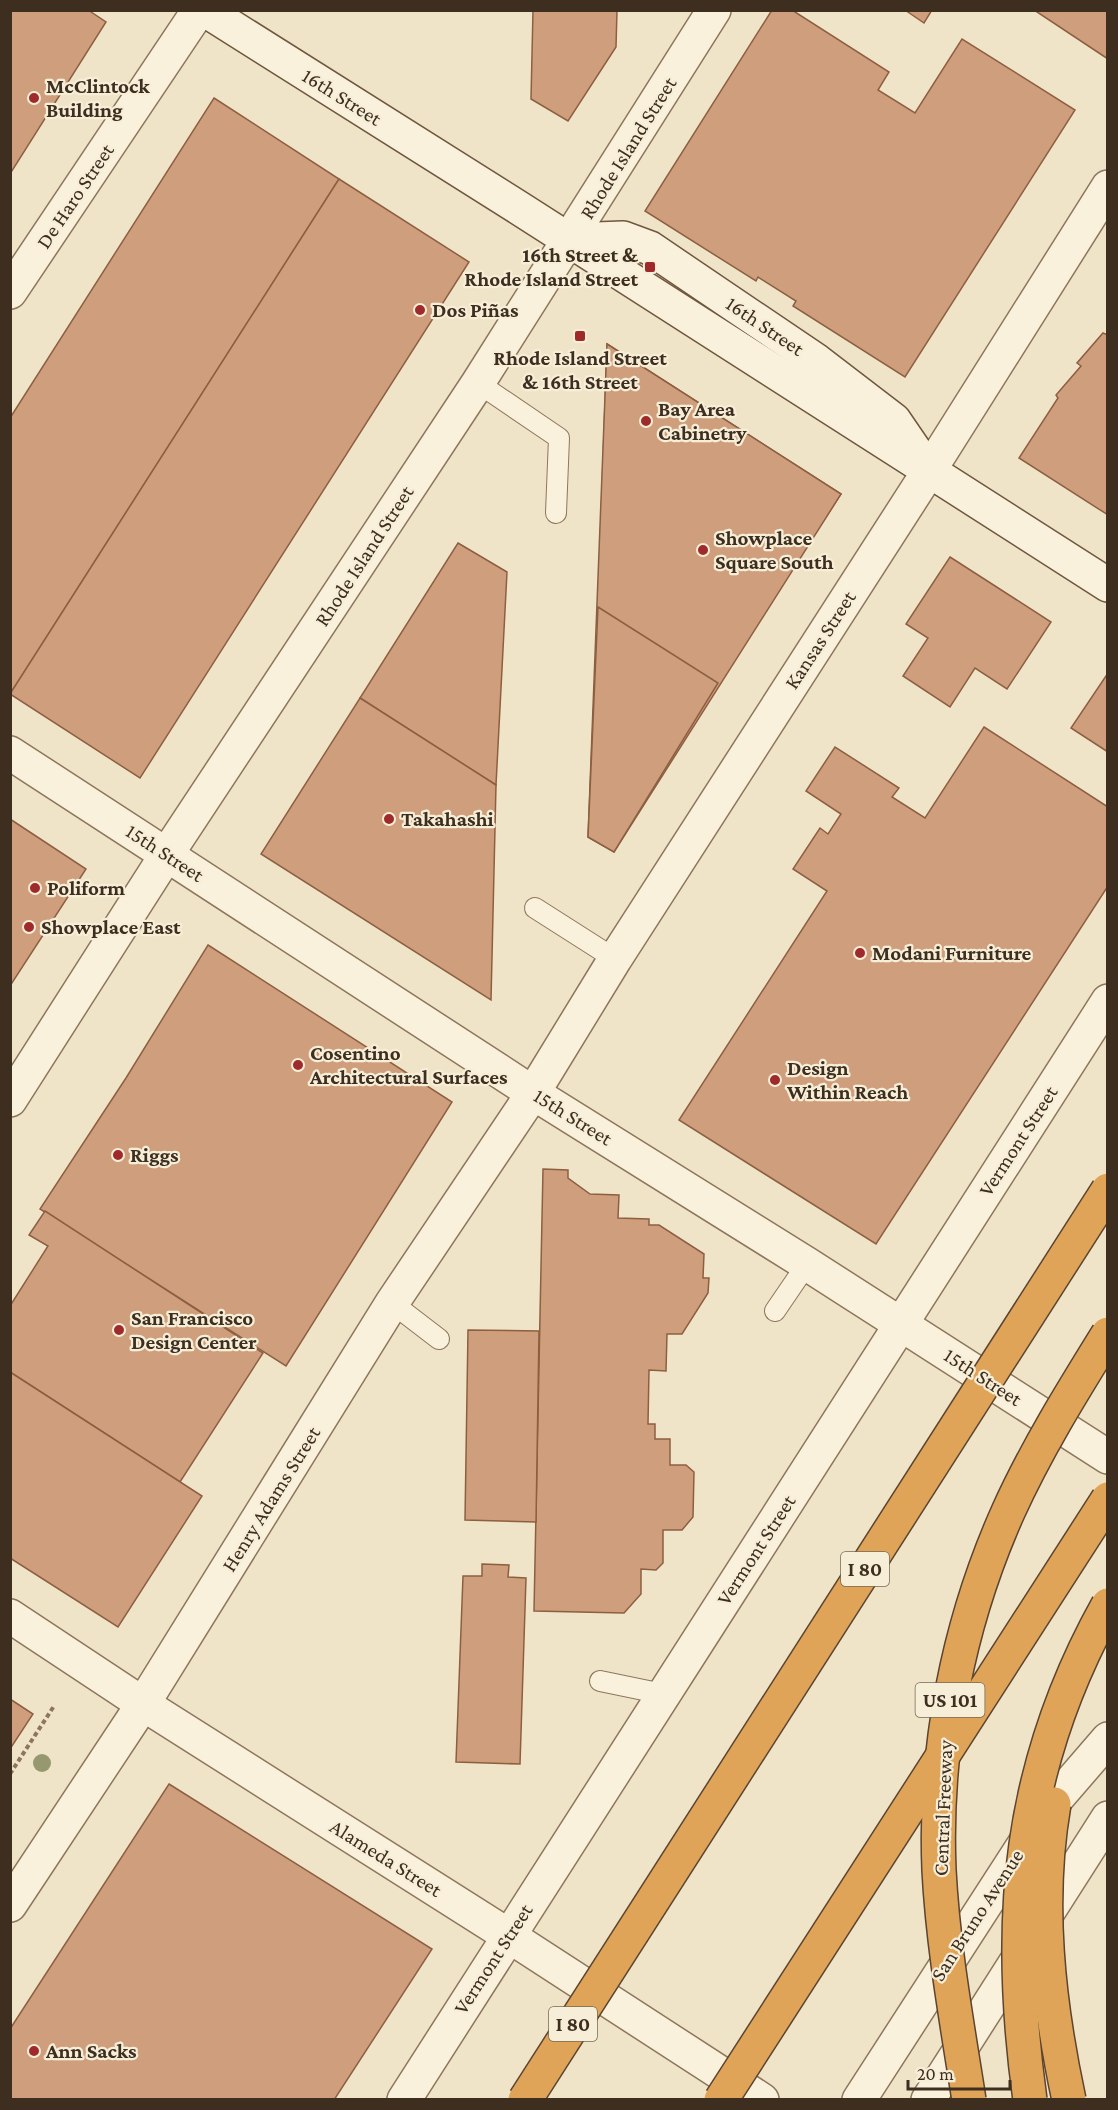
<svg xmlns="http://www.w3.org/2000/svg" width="1118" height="2110" font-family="'Crimson Pro',serif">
<rect width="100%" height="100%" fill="#f0e4c8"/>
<g fill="#cf9f7d" stroke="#8d5f41" stroke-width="1.5">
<polygon points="10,10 88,10 106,22 10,174"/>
<polygon points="533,10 617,10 616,47 568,121 531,99"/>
<polygon points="772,10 792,10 889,72 878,90 915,113 962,39 1075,110 905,377 793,306 796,301 758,277 756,281 645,211"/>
<polygon points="905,10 932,10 924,23"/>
<polygon points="1034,10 1108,10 1108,59"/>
<polygon points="214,98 339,179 10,694 10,418"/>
<polygon points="339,179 469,262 140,778 10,694"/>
<polygon points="1103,333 1108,335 1108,515 1019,458 1058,398 1056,395 1081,366 1077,363"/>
<polygon points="607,344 841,494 718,683 598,607"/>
<polygon points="607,344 841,494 614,852 588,837"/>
<polygon points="458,543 507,572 496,785 360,698"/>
<polygon points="950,557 1051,622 1007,689 975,668 950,707 903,676 928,638 906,624"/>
<polygon points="598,607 718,683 614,852 588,837"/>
<polygon points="1108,673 1108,752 1071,728"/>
<polygon points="360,698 496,785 491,1000 261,854"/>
<polygon points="984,727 1108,807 1108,886 876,1244 679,1120 827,891 793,869 820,828 828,834 841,814 806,791 835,747 899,788 892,797 925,818"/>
<polygon points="10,819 86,869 10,986"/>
<polygon points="208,945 452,1102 286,1366 40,1209 126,1078"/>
<polygon points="543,1169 568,1170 568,1178 590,1194 619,1195 618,1218 649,1219 649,1225 659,1225 704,1254 703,1278 709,1278 708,1293 682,1334 667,1334 666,1371 649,1370 648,1424 655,1424 655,1439 670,1439 670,1465 686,1465 694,1472 693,1517 682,1530 663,1530 663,1563 656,1570 641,1569 641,1594 624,1613 534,1611"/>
<polygon points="45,1211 263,1353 180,1482 10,1372 10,1306 48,1246 29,1235"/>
<polygon points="468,1330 539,1331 536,1522 465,1520"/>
<polygon points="10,1372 202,1496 118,1627 10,1558"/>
<polygon points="482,1564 509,1565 508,1577 526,1578 520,1764 456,1762 463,1576 482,1576"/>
<polygon points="10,1699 33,1714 10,1749"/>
<polygon points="169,1784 432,1949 334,2100 10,2100 10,2029"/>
</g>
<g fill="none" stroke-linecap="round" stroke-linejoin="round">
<defs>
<g id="lane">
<polyline points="478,383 559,438 556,513"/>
<polyline points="535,908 615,959"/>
<polyline points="392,1303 439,1339"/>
<polyline points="775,1311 807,1264"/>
<polyline points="600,1681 663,1694"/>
</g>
<g id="street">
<polyline points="10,292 199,10"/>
<polyline points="10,753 533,1093 807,1264 1108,1457"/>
<polyline points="10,1100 167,854 478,383 714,10"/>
<polyline points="10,1616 143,1704 509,1936 762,2100"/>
<polyline points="10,1905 143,1704 392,1303 533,1093 615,959 929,471 1108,187"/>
<polyline points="404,2100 1108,1001"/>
<polyline points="859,2100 1045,1812 1108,1739"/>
<polyline points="928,2100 1108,1818"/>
</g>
<g id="secondary">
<polyline points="205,10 519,208 1108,585"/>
<polyline points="570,240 623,238 650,248 817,361 894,420 922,461"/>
</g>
</defs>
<use href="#lane" stroke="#8d765c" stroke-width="22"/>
<use href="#street" stroke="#8d765c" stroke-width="36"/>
<use href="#secondary" stroke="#6f573f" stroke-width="36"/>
<polyline stroke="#8d765c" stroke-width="4" stroke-dasharray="4.5 3" stroke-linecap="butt" points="10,1774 54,1706"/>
<use href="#lane" stroke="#faf1dc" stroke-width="20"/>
<use href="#street" stroke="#faf1dc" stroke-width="33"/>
<use href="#secondary" stroke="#faf1dc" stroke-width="33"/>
<defs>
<g id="highway-bridge">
<path d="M1054 1804C1037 1902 1048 2002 1069 2100"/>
<polyline points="525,2100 1108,1190"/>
<polyline points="721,2100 1108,1499"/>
<path d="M969 2100C957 2023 943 1947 939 1870 934 1747 958 1624 1008 1512 1036 1450 1072 1392 1108 1334"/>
<path d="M1030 2100C1005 1920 1018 1766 1108 1605"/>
</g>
</defs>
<use href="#highway-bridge" stroke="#5b4430" stroke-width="36" stroke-linecap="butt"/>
<use href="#highway-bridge" stroke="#e0a458" stroke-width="33"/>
</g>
<circle fill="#96986f" cx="42" cy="1763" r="9"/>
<g fill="#9e2a2b" stroke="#f7eed8" stroke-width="2">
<circle cx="34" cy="98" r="6"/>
<rect x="644" y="261" width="12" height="12" rx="3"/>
<circle cx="420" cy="310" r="6"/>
<rect x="574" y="330" width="12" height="12" rx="3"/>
<circle cx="646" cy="421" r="6"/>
<circle cx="703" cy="550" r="6"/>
<circle cx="389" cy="819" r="6"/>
<circle cx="35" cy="888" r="6"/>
<circle cx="29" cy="927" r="6"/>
<circle cx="860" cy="953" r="6"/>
<circle cx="298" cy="1065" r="6"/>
<circle cx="775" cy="1080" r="6"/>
<circle cx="118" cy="1155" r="6"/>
<circle cx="119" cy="1330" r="6"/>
<circle cx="34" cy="2051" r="6"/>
</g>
<g text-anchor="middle" stroke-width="4.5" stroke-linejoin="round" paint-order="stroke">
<g fill="#f7eed8" stroke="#756857" stroke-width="1.5">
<rect x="841" y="1552" width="48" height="34" rx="4.5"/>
<rect x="915.5" y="1683" width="69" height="34" rx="4.5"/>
<rect x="549" y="2007" width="48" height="34" rx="4.5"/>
</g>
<g font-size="20" font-weight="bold" fill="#3d2e20">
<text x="865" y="1576">I 80</text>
<text x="950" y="1707">US 101</text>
<text x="573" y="2031">I 80</text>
</g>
<g font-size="21" font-weight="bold" fill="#3d2e20" stroke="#f7eed8" text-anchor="start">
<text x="46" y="93">McClintock<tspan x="46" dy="24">Building</tspan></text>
<text x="638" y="262" text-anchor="end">16th Street &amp;<tspan x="638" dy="24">Rhode Island Street</tspan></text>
<text x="432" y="317">Dos Piñas</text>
<text x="580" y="365" text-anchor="middle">Rhode Island Street<tspan x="580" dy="24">&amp; 16th Street</tspan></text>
<text x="658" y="416">Bay Area<tspan x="658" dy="24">Cabinetry</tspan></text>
<text x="715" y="545">Showplace<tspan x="715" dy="24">Square South</tspan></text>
<text x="401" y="826">Takahashi</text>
<text x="47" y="895">Poliform</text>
<text x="41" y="934">Showplace East</text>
<text x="872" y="960">Modani Furniture</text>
<text x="310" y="1060">Cosentino<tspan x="310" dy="24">Architectural Surfaces</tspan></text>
<text x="787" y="1075">Design<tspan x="787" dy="24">Within Reach</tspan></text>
<text x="130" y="1162">Riggs</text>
<text x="131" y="1325">San Francisco<tspan x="131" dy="24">Design Center</tspan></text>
<text x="46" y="2058">Ann Sacks</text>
</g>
<g font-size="21" fill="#3d2e20" stroke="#f7eed8">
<text transform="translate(342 97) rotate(32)" y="7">16th Street</text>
<text transform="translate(628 148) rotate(-58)" y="7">Rhode Island Street</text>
<text transform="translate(75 196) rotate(-56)" y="7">De Haro Street</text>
<text transform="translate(765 326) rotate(34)" y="7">16th Street</text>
<text transform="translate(364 556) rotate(-57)" y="7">Rhode Island Street</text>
<text transform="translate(820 640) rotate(-57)" y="7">Kansas Street</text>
<text transform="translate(165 853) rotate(33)" y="7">15th Street</text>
<text transform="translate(573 1117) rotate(32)" y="7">15th Street</text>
<text transform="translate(1018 1141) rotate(-57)" y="7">Vermont Street</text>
<text transform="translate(983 1377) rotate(33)" y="7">15th Street</text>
<text transform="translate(271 1499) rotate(-58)" y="7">Henry Adams Street</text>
<text transform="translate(756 1550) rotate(-57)" y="7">Vermont Street</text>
<text transform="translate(943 1808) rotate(-88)" y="7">Central Freeway</text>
<text transform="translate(386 1858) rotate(32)" y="7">Alameda Street</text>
<text transform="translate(977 1915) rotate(-57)" y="7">San Bruno Avenue</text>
<text transform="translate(493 1959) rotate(-57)" y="7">Vermont Street</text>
</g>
</g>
<rect width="1118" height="2110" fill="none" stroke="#3d2e20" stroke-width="24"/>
<path d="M908 2080v9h102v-9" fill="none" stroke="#3d2e20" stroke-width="3"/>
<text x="917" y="2080" font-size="18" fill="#3d2e20" stroke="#f7eed8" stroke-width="4.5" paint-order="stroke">20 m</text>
</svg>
